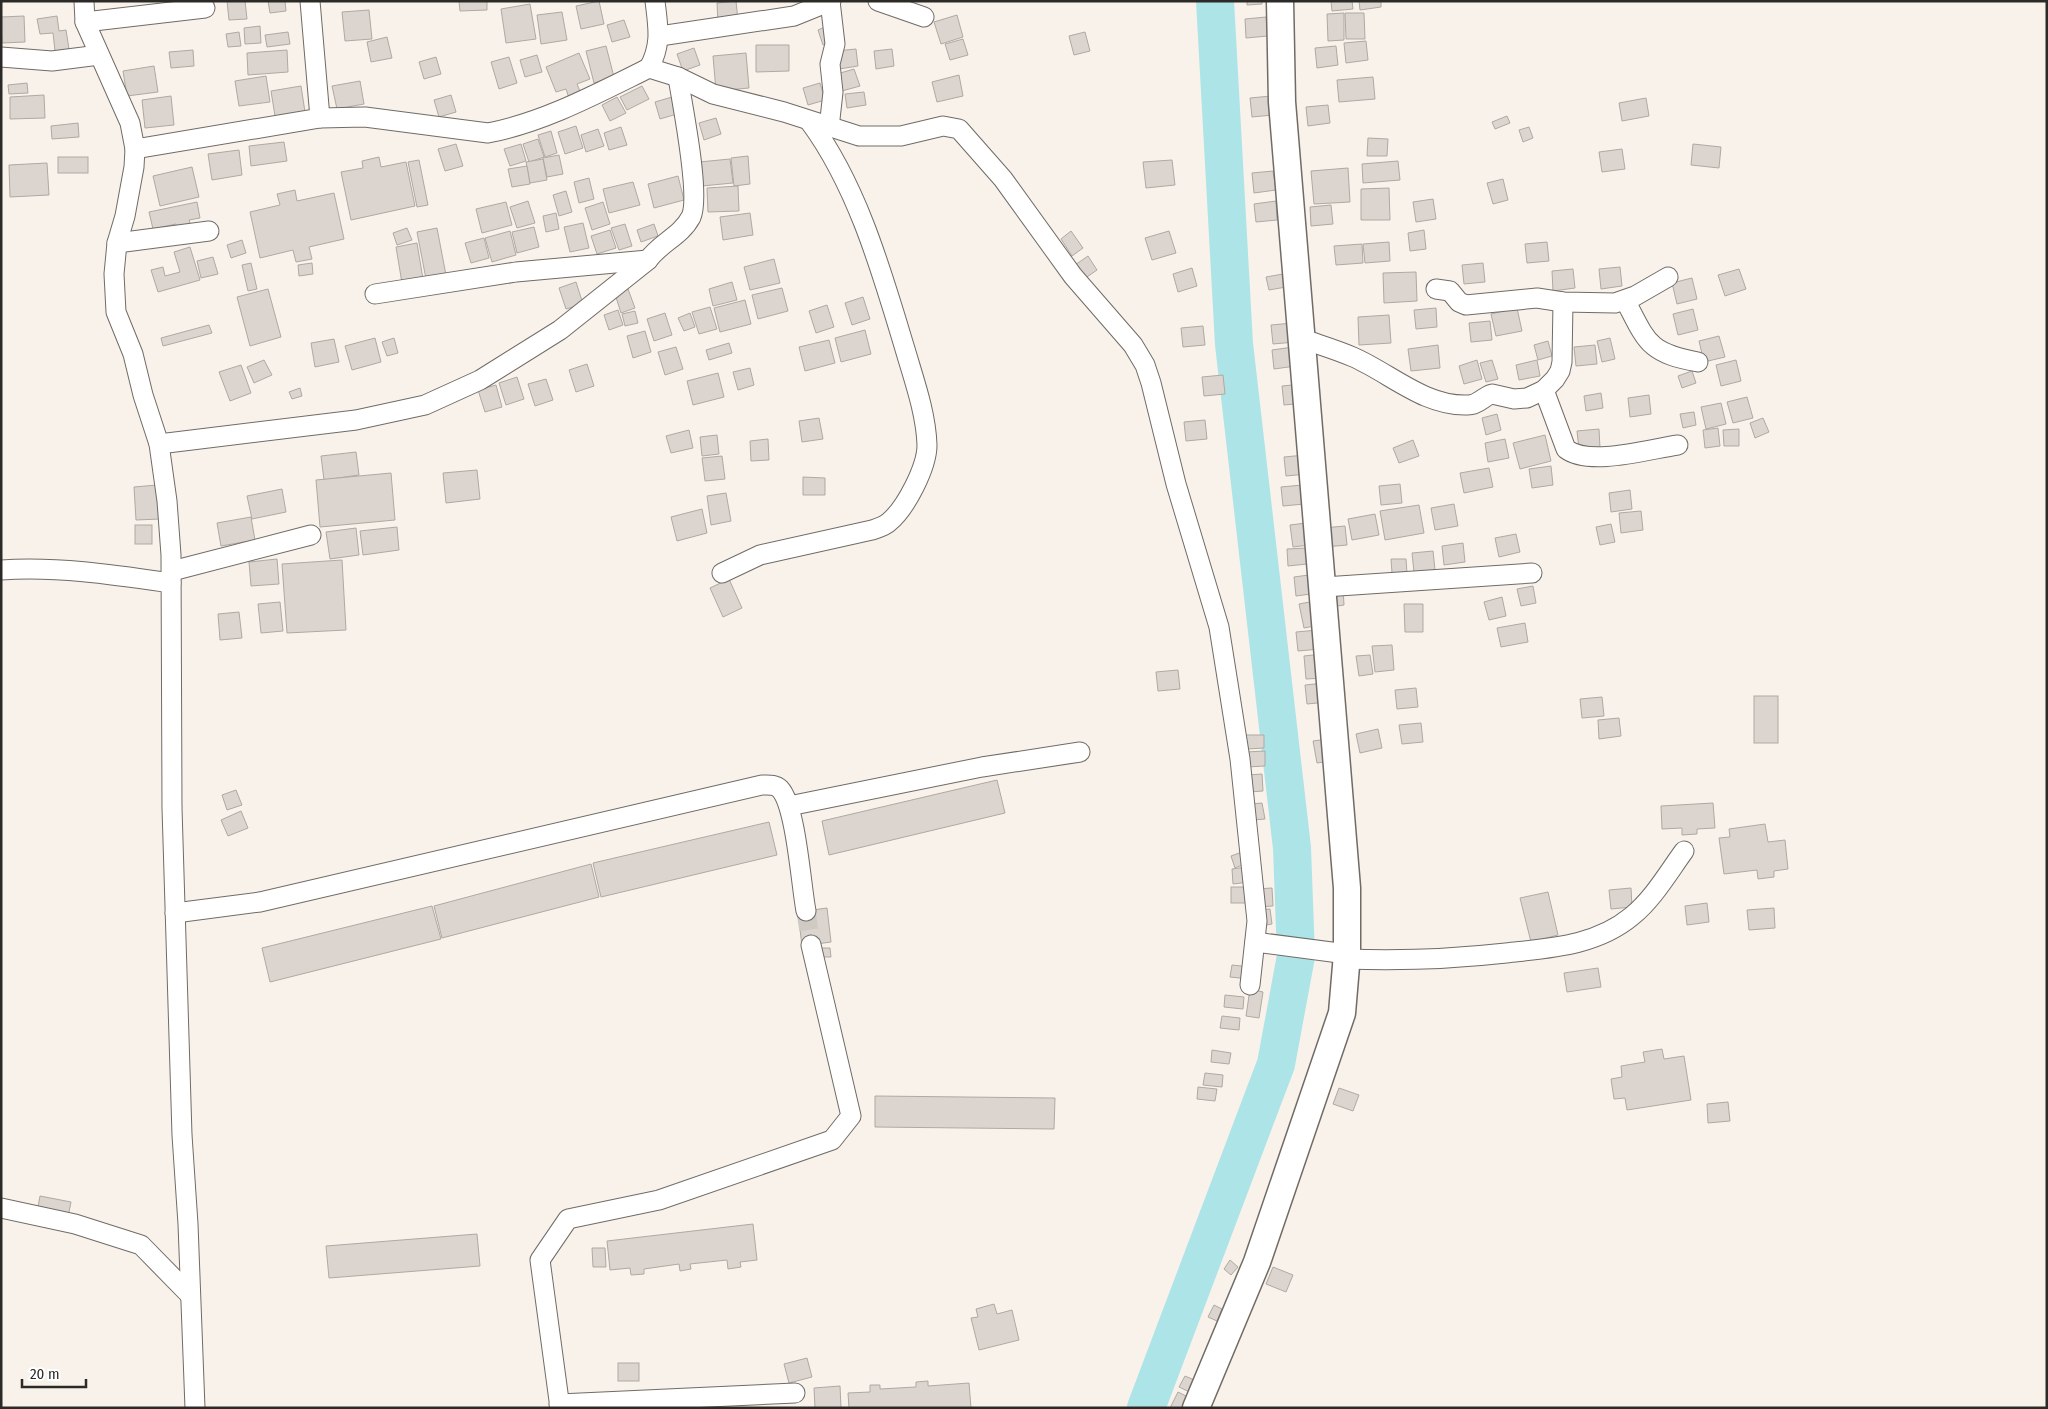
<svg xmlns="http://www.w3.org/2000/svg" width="2048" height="1409" font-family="'Fira Sans Condensed',sans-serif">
<rect width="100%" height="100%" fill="#f8f2eb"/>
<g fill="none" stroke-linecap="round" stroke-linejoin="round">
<polyline stroke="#ade4e8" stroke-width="38" points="1146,1408 1276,1064 1296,956 1292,848 1234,344 1215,1"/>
</g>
<g fill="#dcd5cf" stroke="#afa9a3">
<polygon points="227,1 245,1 247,19 229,20"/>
<polygon points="268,1 285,1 286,11 270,13"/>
<polygon points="459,1 487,1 487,10 460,11"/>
<polygon points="599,1 604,24 581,29 576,6"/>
<polygon points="736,1 738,21 718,23 717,3"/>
<polygon points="1247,1 1262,1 1262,4 1247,5"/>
<polygon points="1331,1 1352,1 1353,9 1332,11"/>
<polygon points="1359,1 1381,1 1381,7 1360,10"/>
<polygon points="530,4 536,39 506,43 501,9"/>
<polygon points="369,10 372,39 345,41 342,12"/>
<polygon points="562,12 567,40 541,44 537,15"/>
<polygon points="1344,13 1344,40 1328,41 1327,14"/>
<polygon points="1345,13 1364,13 1365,39 1346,39"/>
<polygon points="957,15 963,37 941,44 934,22"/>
<polygon points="24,16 25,42 2,43 1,17"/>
<polygon points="57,16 59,31 66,30 69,49 55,51 53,33 40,34 37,19"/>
<polygon points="1266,17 1268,36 1246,38 1245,19"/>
<polygon points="624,20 630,37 612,42 607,25"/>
<polygon points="260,26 261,43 245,44 244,28"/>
<polygon points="827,26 832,42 823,45 818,30"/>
<polygon points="239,32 241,46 228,47 226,34"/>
<polygon points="288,32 290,44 267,47 265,35"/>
<polygon points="1085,32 1090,51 1074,55 1069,36"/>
<polygon points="387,37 392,58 371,62 367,42"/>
<polygon points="963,39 968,55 950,60 945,44"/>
<polygon points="1366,41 1368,60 1346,63 1344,43"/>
<polygon points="756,45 789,45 789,71 756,72"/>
<polygon points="606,46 614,77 594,83 586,51"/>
<polygon points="1336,46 1338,65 1317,68 1315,48"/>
<polygon points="694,48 700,65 683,71 677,54"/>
<polygon points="856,49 858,66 839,69 836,51"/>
<polygon points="892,49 894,66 876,69 874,51"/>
<polygon points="193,50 194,66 171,68 169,52"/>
<polygon points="287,50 288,72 248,75 247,53"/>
<polygon points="579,53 590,79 577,84 581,94 569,98 566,89 556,92 546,67"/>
<polygon points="746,53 749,88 716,91 713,56"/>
<polygon points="537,55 542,72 525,77 520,60"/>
<polygon points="436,57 441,74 424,79 419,62"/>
<polygon points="509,57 517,83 499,89 491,62"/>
<polygon points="154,66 158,92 127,96 123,71"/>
<polygon points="854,69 860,86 842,91 837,74"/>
<polygon points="959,75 963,96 937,102 932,82"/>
<polygon points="266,76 270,102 239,106 235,81"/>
<polygon points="1373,77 1375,99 1339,102 1337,80"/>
<polygon points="360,81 364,104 337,109 332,86"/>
<polygon points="27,83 28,93 9,94 8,85"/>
<polygon points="820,83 825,100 808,105 803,88"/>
<polygon points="301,86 305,112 275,116 271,91"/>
<polygon points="642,86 649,99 627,110 620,97"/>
<polygon points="864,92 866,105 847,108 845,94"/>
<polygon points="44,95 45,118 10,119 10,97"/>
<polygon points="451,95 456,112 439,117 434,100"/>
<polygon points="171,96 174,125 145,128 142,100"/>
<polygon points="1271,96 1273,115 1252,117 1250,98"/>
<polygon points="617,97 626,113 610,121 602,105"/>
<polygon points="672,97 677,114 660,119 655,102"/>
<polygon points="1646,98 1649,116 1622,121 1619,103"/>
<polygon points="1328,105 1330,123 1308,126 1306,107"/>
<polygon points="1507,116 1510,123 1495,129 1492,122"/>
<polygon points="716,118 721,134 704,140 699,123"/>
<polygon points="78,123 79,137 52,139 51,126"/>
<polygon points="576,126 583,148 565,154 558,132"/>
<polygon points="621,127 627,145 609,150 604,133"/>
<polygon points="1529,127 1533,138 1523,142 1519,130"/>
<polygon points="598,129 604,146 586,152 581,135"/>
<polygon points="551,131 557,153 545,157 538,135"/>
<polygon points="1368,138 1388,139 1387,156 1367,156"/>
<polygon points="538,139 544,157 529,162 523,144"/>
<polygon points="284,142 287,161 251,166 249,146"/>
<polygon points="456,144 463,166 445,171 438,149"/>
<polygon points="521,144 526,161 510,166 504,149"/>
<polygon points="1693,144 1721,147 1719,168 1691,165"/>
<polygon points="1622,149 1625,169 1602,172 1599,152"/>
<polygon points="239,150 242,175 212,180 208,154"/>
<polygon points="559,155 563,174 547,177 543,158"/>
<polygon points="748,156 750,184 734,186 731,158"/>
<rect x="58" y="157" width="30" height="16"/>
<polygon points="379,157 381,167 406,162 415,206 351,220 341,172 363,168 362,161"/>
<polygon points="543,159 547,180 530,183 526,162"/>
<polygon points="730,159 733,183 702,186 699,162"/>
<polygon points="419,160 428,205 417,207 408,162"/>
<polygon points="1172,160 1175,185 1146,188 1143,162"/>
<polygon points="1398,161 1400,180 1363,183 1362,164"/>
<polygon points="47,163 49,195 10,197 9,165"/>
<polygon points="527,166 530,184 512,187 508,169"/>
<polygon points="192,167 199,197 160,206 153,176"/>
<polygon points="1348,168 1350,202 1314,204 1311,171"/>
<polygon points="1273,171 1276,190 1254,193 1252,173"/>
<polygon points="678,176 684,200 654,208 648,184"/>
<polygon points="589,178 594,199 579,203 574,182"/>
<polygon points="1503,179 1508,200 1493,204 1487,183"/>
<polygon points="633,182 640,205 609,213 603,189"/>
<polygon points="738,186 739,211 708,212 707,188"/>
<polygon points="1389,188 1390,220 1361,220 1361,189"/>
<polygon points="295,190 297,201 334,193 344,239 309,247 312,259 296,262 293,250 260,258 250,212 280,205 277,194"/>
<polygon points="566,191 572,212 559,216 553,195"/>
<polygon points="1433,199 1436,219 1416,222 1413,202"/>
<polygon points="528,201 535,223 517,228 510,207"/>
<polygon points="1276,201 1277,220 1256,222 1254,204"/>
<polygon points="197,202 200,218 189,220 191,226 177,229 176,224 153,229 149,212"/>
<polygon points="506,202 512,225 482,233 476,209"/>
<polygon points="603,202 610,224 592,230 585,208"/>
<polygon points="1331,205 1333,224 1311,226 1310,207"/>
<polygon points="556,213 559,229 546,232 543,216"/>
<polygon points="750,213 753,235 723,240 720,217"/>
<polygon points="583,223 589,248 570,252 564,227"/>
<polygon points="625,224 632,246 619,250 611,228"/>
<polygon points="654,224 658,236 641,242 637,230"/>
<polygon points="534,227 539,247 517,253 512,232"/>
<polygon points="407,228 412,240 397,245 393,233"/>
<polygon points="437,228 446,275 426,279 417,232"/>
<polygon points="610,230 616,248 597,254 591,236"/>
<polygon points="1424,230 1426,249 1410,251 1408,233"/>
<polygon points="510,231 516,255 492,262 485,238"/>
<polygon points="1071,231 1083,248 1072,256 1061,239"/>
<polygon points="1169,231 1176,253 1152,260 1145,238"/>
<polygon points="484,238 489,258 471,263 465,243"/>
<polygon points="242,240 246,253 231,258 227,245"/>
<polygon points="1389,242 1390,261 1365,263 1363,244"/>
<polygon points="1547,242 1549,261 1527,263 1525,244"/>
<polygon points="417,243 423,279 402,283 396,247"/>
<polygon points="1362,244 1363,263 1336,265 1334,246"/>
<polygon points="190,247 200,280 158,292 151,270 163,267 165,276 180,272 174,252"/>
<polygon points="1088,256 1097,270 1084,279 1075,265"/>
<polygon points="213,257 218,274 201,278 197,261"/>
<polygon points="774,259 780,283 750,290 744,267"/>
<polygon points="251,263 257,289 248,291 242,265"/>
<polygon points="312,263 313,274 299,276 298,265"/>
<polygon points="1483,263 1485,282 1464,284 1462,265"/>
<polygon points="1620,267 1622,286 1601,289 1599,269"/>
<polygon points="1192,268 1197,286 1178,292 1173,274"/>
<polygon points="1573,269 1575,288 1553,291 1552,271"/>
<polygon points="1739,269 1746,289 1725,296 1718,275"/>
<polygon points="1416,272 1417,301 1384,303 1383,273"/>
<polygon points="1283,274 1286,287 1269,290 1266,277"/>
<polygon points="1692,278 1697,299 1677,304 1672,283"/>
<polygon points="576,282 583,304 566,309 559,288"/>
<polygon points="732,282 737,300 713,306 709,289"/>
<polygon points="782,288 788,311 758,319 752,295"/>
<polygon points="268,289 281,337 250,346 237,297"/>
<polygon points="628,289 635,308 621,313 615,294"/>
<polygon points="863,297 870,319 852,325 845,303"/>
<polygon points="745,300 751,324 720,332 714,308"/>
<polygon points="827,305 834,327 816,333 809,311"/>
<polygon points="710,307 717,329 699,334 692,312"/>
<polygon points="1436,308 1437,327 1416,329 1414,310"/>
<polygon points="1517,308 1522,331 1496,336 1491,314"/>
<polygon points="1693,309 1698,330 1678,335 1673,314"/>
<polygon points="618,310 623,325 609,330 604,315"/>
<polygon points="635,311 638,323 625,326 622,314"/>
<polygon points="665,313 672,335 654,341 647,319"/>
<polygon points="690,313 695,327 684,331 678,318"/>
<polygon points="1389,315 1391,343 1359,345 1358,317"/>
<polygon points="1490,321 1492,340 1471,342 1469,323"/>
<polygon points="1293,323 1295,342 1273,344 1271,325"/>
<polygon points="209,325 212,333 163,346 161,338"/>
<polygon points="1203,326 1205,345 1183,347 1181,328"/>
<polygon points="865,330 871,354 841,362 835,338"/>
<polygon points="645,331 651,352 633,358 627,336"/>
<polygon points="1719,336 1725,357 1704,362 1699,341"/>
<polygon points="375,338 381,362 352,370 345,346"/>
<polygon points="394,338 398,353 387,356 382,342"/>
<polygon points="1610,338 1615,359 1602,362 1597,341"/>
<polygon points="334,339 339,362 315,367 311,343"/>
<polygon points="829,340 835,363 805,371 799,347"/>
<polygon points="1548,341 1552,356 1538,360 1534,345"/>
<polygon points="729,343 732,353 709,360 706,350"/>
<polygon points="1438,345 1440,368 1411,371 1408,349"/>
<polygon points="1595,345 1597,364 1576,366 1574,347"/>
<polygon points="676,347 683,369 665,375 658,352"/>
<polygon points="1293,347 1296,366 1274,369 1272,350"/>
<polygon points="264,360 272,375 254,383 247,367"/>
<polygon points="1477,360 1482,379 1464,384 1459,366"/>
<polygon points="1492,360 1498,379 1486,382 1480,363"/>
<polygon points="1537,360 1540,376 1519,380 1516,365"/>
<polygon points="1736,360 1741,381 1721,386 1716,365"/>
<polygon points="587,364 594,386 576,392 569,370"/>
<polygon points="241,365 251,393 230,401 219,372"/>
<polygon points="750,368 754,385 738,390 733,372"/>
<polygon points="1692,371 1696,383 1682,388 1678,376"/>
<polygon points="718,373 724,397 693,405 687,381"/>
<polygon points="1223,375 1225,394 1204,396 1202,377"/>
<polygon points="517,377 524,399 506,405 499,383"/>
<polygon points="546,379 553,400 535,406 528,384"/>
<polygon points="1303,384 1305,403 1284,405 1282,386"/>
<polygon points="496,385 502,407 485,412 478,390"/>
<polygon points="300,388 302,396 292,399 289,392"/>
<polygon points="1601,393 1603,408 1586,411 1584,396"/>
<polygon points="1649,395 1651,414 1630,417 1628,398"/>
<polygon points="1747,397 1753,418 1733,423 1727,402"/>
<polygon points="1721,403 1726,424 1706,429 1701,407"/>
<polygon points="1694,412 1696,425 1683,428 1680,414"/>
<polygon points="1497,414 1501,430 1486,435 1482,418"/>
<polygon points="819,418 823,439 802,442 799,421"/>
<polygon points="1763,418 1769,432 1755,438 1750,423"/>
<polygon points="1205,420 1207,439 1186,441 1184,422"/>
<polygon points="1718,428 1720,446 1705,448 1703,430"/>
<polygon points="1599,429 1600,448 1579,450 1577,431"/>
<polygon points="1739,429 1739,446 1724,446 1723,430"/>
<polygon points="689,430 693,448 671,453 666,436"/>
<polygon points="717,435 719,454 702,456 700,437"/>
<polygon points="1545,435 1551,461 1520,469 1513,443"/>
<polygon points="768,439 769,460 751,461 750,441"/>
<polygon points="1505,439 1509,458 1488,462 1485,443"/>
<polygon points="1413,440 1419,456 1399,463 1393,448"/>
<polygon points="356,452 359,475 324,480 321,456"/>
<polygon points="1305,455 1307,474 1286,476 1284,457"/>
<polygon points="722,456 725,479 705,481 702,458"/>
<polygon points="1551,466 1553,485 1532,488 1529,469"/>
<polygon points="1489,468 1493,487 1464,493 1460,473"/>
<polygon points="477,470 480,499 446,503 443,473"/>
<polygon points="391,473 395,520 320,527 316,480"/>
<polygon points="803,477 825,478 825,495 803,495"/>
<polygon points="1400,484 1402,503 1381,505 1379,486"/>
<polygon points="157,485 160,519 136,520 134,487"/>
<polygon points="1302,485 1304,504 1283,506 1281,487"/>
<polygon points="282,489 286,512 252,519 247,496"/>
<polygon points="1630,490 1632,509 1611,512 1609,493"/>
<polygon points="726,493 731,521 711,525 707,496"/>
<polygon points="1454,504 1458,526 1435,530 1431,508"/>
<polygon points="1419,505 1424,533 1385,540 1380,511"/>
<polygon points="702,509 707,533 677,541 671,517"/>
<polygon points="1641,511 1643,530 1621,533 1619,513"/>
<polygon points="1375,514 1379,535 1352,540 1348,519"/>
<polygon points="251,517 255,540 221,546 217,523"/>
<polygon points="1306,523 1309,545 1293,547 1290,525"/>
<polygon points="1611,524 1615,542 1600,545 1596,527"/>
<rect x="135" y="525" width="17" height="19"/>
<polygon points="1345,526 1347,545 1325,547 1323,528"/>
<polygon points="397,527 399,550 363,555 360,531"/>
<polygon points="356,528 359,555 330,559 326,532"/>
<polygon points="1516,534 1520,552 1499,557 1495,538"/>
<polygon points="1463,543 1465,562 1444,565 1442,546"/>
<polygon points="1306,548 1307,564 1288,566 1287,549"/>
<polygon points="1433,551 1435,570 1414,572 1412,553"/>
<polygon points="277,559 279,584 251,586 249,562"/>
<polygon points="1391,559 1406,559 1407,573 1392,573"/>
<polygon points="342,560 346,630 287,633 282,564"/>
<polygon points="1316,574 1318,593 1296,596 1294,577"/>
<polygon points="729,579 742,608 723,617 710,588"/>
<polygon points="1533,586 1536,603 1521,606 1517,589"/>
<polygon points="1343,589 1344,605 1331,607 1329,591"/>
<polygon points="1502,597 1506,616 1489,620 1484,602"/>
<polygon points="1315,601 1320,625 1304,628 1299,604"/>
<polygon points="280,602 283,631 261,633 258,604"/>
<polygon points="1404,604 1423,604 1423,632 1405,632"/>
<polygon points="239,612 242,638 220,640 218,614"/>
<polygon points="1525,623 1528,642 1501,647 1497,628"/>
<polygon points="1318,630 1320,649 1298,651 1296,632"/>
<polygon points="1392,645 1394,670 1375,672 1372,646"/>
<polygon points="1322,654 1324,678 1306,679 1304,656"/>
<polygon points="1370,655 1373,674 1359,676 1356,656"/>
<polygon points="1178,670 1180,689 1158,691 1156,672"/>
<polygon points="1325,683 1327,702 1307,704 1305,685"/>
<polygon points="1416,688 1418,707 1397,709 1395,690"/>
<rect x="1754" y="696" width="24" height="47"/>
<polygon points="1602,697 1604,716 1582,718 1580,699"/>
<polygon points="1619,718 1621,736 1599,739 1598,720"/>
<polygon points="1421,723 1423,742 1402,744 1399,725"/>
<polygon points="1378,729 1382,748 1360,753 1356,734"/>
<polygon points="1246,735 1264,735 1264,748 1247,749"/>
<polygon points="1328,739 1331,761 1317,763 1313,741"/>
<polygon points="1265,751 1265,766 1247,767 1246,752"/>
<polygon points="1262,774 1263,791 1249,792 1248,775"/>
<polygon points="997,780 1005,813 829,855 822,821"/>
<polygon points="236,790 242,805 227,810 222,795"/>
<polygon points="1262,803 1265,819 1253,820 1251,804"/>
<polygon points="1713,803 1715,828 1697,829 1697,834 1682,835 1682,828 1662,829 1661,806"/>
<polygon points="241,811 248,828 228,836 221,820"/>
<polygon points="769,822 777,855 601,897 593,863"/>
<polygon points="1765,824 1768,842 1785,840 1788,869 1774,871 1774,877 1758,879 1757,870 1724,874 1719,838 1730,837 1729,829"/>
<polygon points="1242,852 1247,863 1235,868 1231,856"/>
<polygon points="591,864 599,897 442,938 434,906"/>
<polygon points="1247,867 1249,882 1233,884 1232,869"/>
<rect x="1231" y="887" width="17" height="16"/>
<polygon points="1272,888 1273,906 1257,907 1256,889"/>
<polygon points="1631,888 1632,907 1611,909 1609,890"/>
<polygon points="1548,892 1558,935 1531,942 1520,898"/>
<polygon points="1707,903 1709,922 1687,925 1685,906"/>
<polygon points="432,906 441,939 270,982 262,948"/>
<polygon points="827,908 831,942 802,946 798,912"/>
<polygon points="1774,908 1775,928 1749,930 1747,910"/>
<polygon points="1270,909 1272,924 1260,926 1258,910"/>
<polygon points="819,948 830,948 831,957 820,957"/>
<polygon points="1232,965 1250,967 1249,979 1230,977"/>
<polygon points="1598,968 1601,987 1567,992 1564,973"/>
<polygon points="1250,989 1263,992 1259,1018 1246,1016"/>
<polygon points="1225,995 1244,997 1243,1009 1224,1007"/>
<polygon points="1222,1016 1240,1018 1239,1030 1220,1028"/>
<polygon points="1662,1049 1664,1059 1684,1056 1691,1100 1627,1110 1625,1098 1614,1099 1611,1079 1622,1077 1621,1066 1645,1062 1643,1052"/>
<polygon points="1212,1050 1231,1053 1229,1064 1211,1062"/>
<polygon points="1205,1073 1223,1075 1222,1087 1203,1085"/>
<polygon points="1198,1087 1217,1089 1215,1101 1197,1099"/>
<polygon points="1339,1088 1359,1095 1353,1111 1333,1104"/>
<polygon points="875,1096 1055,1098 1054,1129 875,1127"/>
<polygon points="1728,1102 1730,1121 1708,1123 1707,1104"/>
<polygon points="40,1196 71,1202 68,1217 37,1212"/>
<polygon points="753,1224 757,1260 740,1262 741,1267 728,1269 727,1260 690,1264 691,1269 680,1271 679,1264 644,1269 644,1274 631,1275 630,1268 610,1270 607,1241"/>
<polygon points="477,1234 480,1266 329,1278 326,1246"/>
<polygon points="592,1248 605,1248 606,1267 593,1267"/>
<polygon points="1230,1260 1238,1267 1231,1275 1224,1269"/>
<polygon points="1273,1267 1293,1275 1286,1292 1266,1284"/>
<polygon points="994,1304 997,1314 1012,1310 1019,1340 979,1350 971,1318 978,1317 976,1309"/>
<polygon points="1214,1305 1222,1309 1217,1321 1208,1317"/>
<polygon points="807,1358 812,1377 789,1383 784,1364"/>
<rect x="618" y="1363" width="21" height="18"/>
<polygon points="1185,1376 1199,1382 1194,1394 1179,1387"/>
<polygon points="928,1381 928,1386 969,1383 971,1408 849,1408 848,1393 870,1392 870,1385 880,1385 880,1389 916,1387 916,1382"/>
<polygon points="840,1386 841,1408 815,1408 814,1388"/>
<polygon points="1178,1392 1192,1399 1187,1408 1170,1408"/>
</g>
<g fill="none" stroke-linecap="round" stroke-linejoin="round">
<polyline stroke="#cfcac4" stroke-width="19" stroke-dasharray="19 9" stroke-linecap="butt" points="806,911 811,945"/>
<defs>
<g id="street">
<polyline points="84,1 85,22 130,123 135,149"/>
<polyline points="310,1 320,118"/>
<polyline points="878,1 924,17"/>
<polyline points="85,22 205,8"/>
<polyline points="660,36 794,16 831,1"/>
<polyline points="1,57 52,61 99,55"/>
<path d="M649 68C662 44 658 27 655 1"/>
<polyline points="829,128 833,92 830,64 835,44 830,1"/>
<polyline points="117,243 209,231"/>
<polyline points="1436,289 1450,291 1459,302 1466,305 1537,298 1563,302 1615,303 1635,296 1668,277"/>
<polyline points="375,294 516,272 648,260"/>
<path d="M1625 300C1647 342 1648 353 1698 362"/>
<path d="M1303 339C1320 345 1337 350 1353 357 1390 373 1425 407 1468 405 1479 405 1482 397 1492 394L1514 399 1527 398 1544 390 1555 379 1560 371 1562 362 1563 302"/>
<path d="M1544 390 1566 449C1590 467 1649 449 1678 445"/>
<path d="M159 444 356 420 425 405 480 380 560 330 648 260C660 243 681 236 691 217 701 195 682 104 678 77"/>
<path d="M1 570C57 566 116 575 171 583"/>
<polyline points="172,571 311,535"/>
<path d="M722 573 760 555 872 530C878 528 885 526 889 522 906 508 927 467 927 445 926 413 914 380 905 349 882 273 858 187 810 122"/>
<polyline points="1324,587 1532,573"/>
<polyline points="789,806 982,767 1080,752"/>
<path d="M175 913 260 902 762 785C768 785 775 784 780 789 796 806 801 885 806 911"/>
<polyline points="1255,942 1347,954"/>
<path d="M1347 959C1400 961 1452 959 1506 953 1550 948 1596 946 1632 916 1653 899 1668 873 1684 851"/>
<polyline points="1,1208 75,1224 141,1245 189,1294"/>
<polyline points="559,1404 795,1393"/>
<path d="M195 1408 188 1224 182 1135 172 808 171 555 167 501 159 444 143 395 133 354 116 312 114 274 117 243 125 216 134 167 135 149 320 118 365 117 488 133C545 122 598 93 649 68L678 77 713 94 784 112 859 136H901L943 126 959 129 1003 179 1073 276 1133 345 1145 365 1151 383 1176 484 1219 627 1240 759 1257 921 1250 985"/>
<polyline points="560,1408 540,1260 568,1219 659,1200 832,1140 851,1116 811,945"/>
</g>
<polyline id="secondary" points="1196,1408 1257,1262 1342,1013 1347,954 1347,888 1282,102 1280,1"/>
</defs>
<use href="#street" stroke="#716b66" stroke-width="21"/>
<use href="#secondary" stroke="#716b66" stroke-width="29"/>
<use href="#street" stroke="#fff" stroke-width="19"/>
<use href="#secondary" stroke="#fff" stroke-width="26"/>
</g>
<rect width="2048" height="1409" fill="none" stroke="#2c2a27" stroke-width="5"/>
<path d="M22 1379v8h64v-8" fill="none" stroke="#2c2a27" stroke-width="2.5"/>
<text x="30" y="1379" font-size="15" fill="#2c2a27" stroke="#ffffff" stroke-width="4" paint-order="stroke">20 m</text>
</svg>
